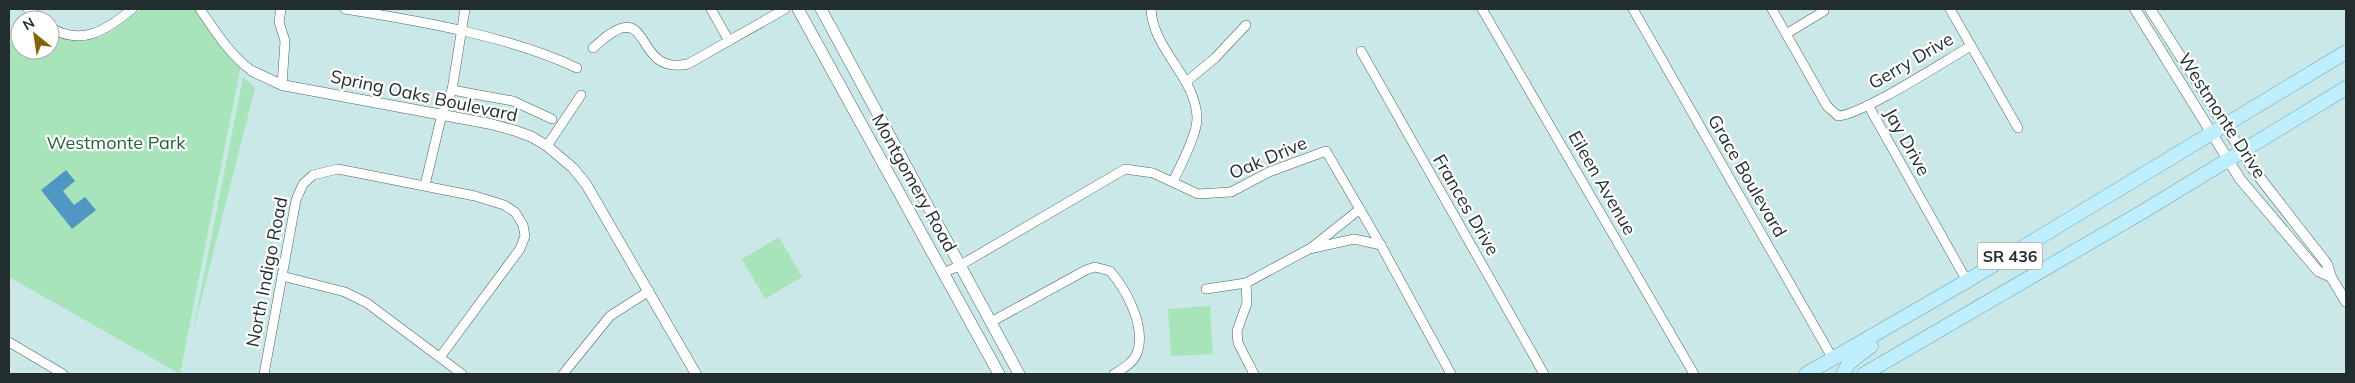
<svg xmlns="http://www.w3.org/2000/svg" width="2355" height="383" font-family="Mulish,sans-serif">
<rect width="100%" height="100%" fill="#cbe8e8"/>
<g fill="#a8e4b9">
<path d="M141 9H195L225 51 241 65 180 374 9 277V44L20 30V50H50V29C58 32 67 38 75 39 101 45 123 23 141 9Z"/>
<polygon points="243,77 255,88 192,336"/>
<polygon points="779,237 802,277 765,299 742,259"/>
<polygon points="1210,306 1213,354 1171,356 1168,309"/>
</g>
<polygon fill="#5197c4" points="66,170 75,181 63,191 74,205 85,197 96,210 72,229 41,190"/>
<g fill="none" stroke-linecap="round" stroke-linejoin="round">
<defs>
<g id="minor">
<polyline points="28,9 42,20"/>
<path d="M200 9C216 32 229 54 252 71"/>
<polyline points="281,9 279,22 285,41 282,85"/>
<path d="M345 9C420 21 509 36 577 68"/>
<polyline points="711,9 729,41"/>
<path d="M1151 9C1153 50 1195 76 1197 117 1198 133 1180 166 1173 182"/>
<polyline points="1482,9 1694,374"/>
<polyline points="1633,9 1833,359"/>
<path d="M1772 9 1827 106 1838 116C1862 115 1946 60 1971 46"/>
<polyline points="1950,9 2018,128"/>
<path d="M50 27C81 47 107 30 132 9"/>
<polyline points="1786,34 1824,11"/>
<path d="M593 48C601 41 611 31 622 28 649 21 641 74 688 64L785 9"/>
<polyline points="1361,51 1544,374"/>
<polyline points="1186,82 1215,58 1246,25"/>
<polyline points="452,90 513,101 552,119"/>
<polyline points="1868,105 1967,281"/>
<polyline points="547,146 581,95"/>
<polyline points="425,185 442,114 452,90 465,9"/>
<polyline points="1311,248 1360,209"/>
<polyline points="943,273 959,266 1125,169 1153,173 1198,194 1231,192 1269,172 1326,151 1379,242 1451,374"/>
<polyline points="282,276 345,292 367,303 462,374"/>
<polyline points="1206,289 1246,283"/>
<path d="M991 322 1086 270 1095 267 1110 271C1126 289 1145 325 1138 350 1135 362 1124 368 1114 374"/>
<polyline points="9,342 63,374"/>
<polyline points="264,374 296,200 303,184 313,175 338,169 475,196 504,205 515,212 523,225 525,236 520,249 440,357"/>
<polyline points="563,374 610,316 649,291"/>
<polyline points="1254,374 1238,343 1237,331 1247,303 1246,283 1309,249 1354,239 1381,245"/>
</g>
<g id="tertiary">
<polyline points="2135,9 2240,179 2318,271 2331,277"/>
<polyline points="2150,9 2253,169 2327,264 2331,277 2346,302"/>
<polyline points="252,71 282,85 491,124 516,131 532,137 547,146 573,168 586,184 696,374"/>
</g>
<g id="secondary">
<polyline points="798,9 999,374"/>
<polyline points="821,9 1019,374"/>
</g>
<g id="primary">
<polyline points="1806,374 1967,281 2346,52"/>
<polyline points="1843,374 1849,363 1871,346"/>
<polyline points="1864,374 2144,211 2346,88"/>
</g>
</defs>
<use href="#minor" stroke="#4a6464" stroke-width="10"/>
<use href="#tertiary" stroke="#4a6464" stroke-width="11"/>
<use href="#secondary" stroke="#4a6464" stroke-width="12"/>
<use href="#primary" stroke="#6ca4b3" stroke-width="15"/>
<use href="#minor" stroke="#fff" stroke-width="9"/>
<use href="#tertiary" stroke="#fff" stroke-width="10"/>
<use href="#secondary" stroke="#fff" stroke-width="11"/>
<use href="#primary" stroke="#bfeffd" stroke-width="14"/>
</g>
<g text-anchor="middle" stroke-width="4.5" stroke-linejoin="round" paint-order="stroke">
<rect fill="#fff" stroke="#646c6c" stroke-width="1" x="1977.5" y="242.5" width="65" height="27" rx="4"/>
<g font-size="16" font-weight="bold" fill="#222d2d">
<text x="2010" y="262">SR 436</text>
</g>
<g font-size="18" fill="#222d2d" stroke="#fff">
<text transform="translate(1911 61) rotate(-30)" y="6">Gerry Drive</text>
<text transform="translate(424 96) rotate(12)" y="6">Spring Oaks Boulevard</text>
<text transform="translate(2222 116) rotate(57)" y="6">Westmonte Drive</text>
<text transform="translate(1907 142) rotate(61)" y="6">Jay Drive</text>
<text transform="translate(1268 158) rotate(-23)" y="6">Oak Drive</text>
<text transform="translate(1747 176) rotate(60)" y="6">Grace Boulevard</text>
<text transform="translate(914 183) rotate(61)" y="6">Montgomery Road</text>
<text transform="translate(1602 183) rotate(60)" y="6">Eileen Avenue</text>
<text transform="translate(1466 205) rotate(60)" y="6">Frances Drive</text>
<text transform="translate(267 272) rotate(-79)" y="6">North Indigo Road</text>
</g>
<g font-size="18" fill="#1b663a" stroke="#fff">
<text x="116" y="149">Westmonte Park</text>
</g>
</g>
<rect width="2355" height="383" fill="none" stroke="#222d2d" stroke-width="20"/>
<g transform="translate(35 35) rotate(330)"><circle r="24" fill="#ffffff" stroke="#a7abab"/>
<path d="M0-4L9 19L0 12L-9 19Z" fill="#846600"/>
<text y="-8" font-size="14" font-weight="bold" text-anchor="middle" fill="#222d2d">N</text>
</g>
</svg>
